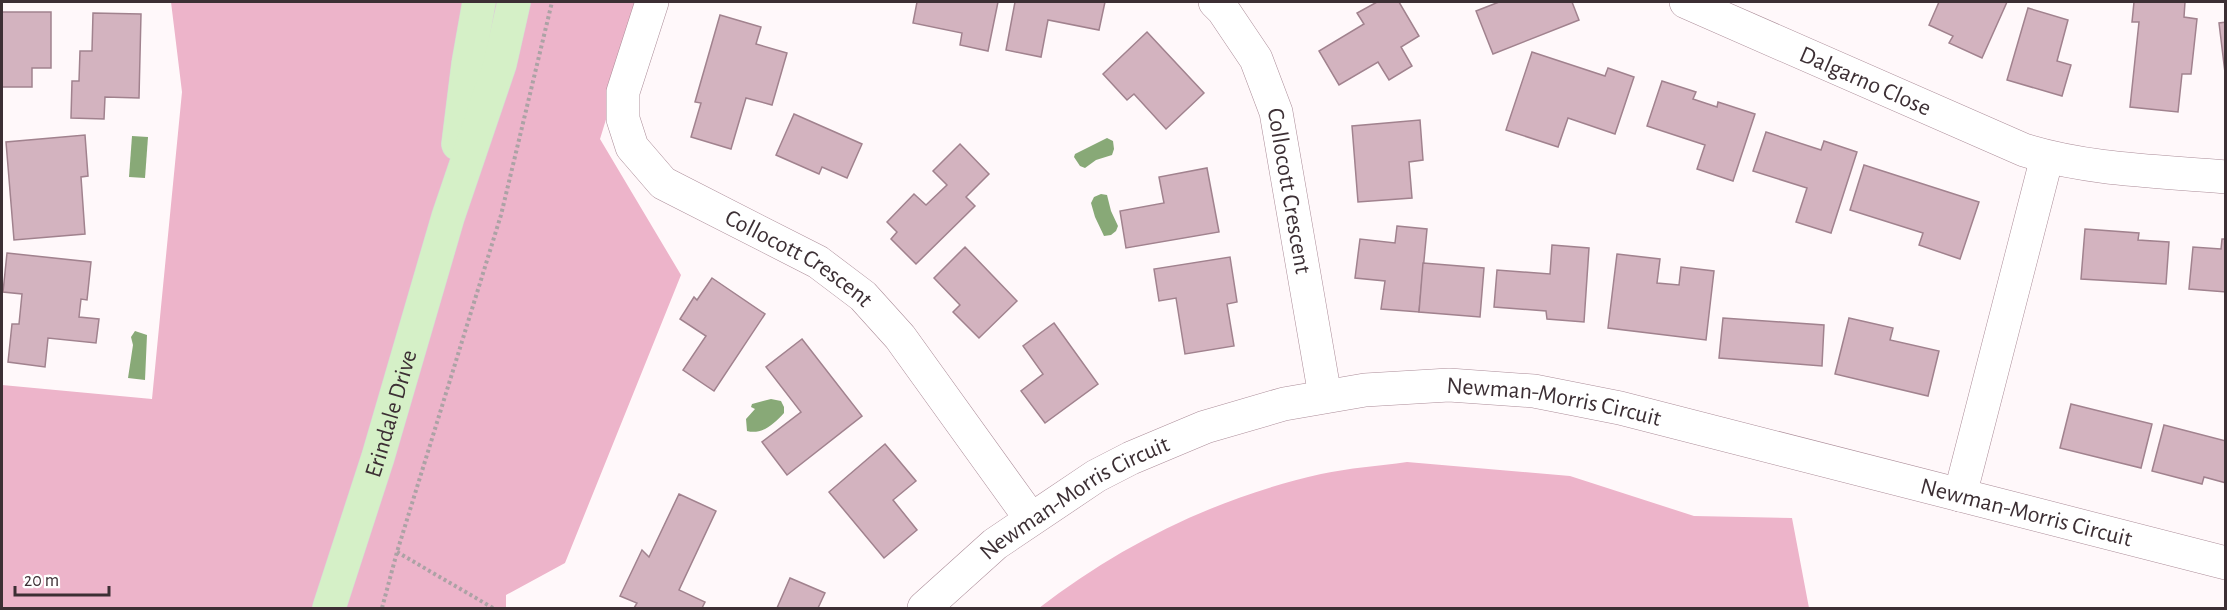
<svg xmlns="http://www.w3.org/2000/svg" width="2227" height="610" font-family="'Alegreya Sans',sans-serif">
<rect width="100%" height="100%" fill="#fff8fa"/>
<g fill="#edb4ca">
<polygon points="171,2 642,2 600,139 681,275 565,563 506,595 506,608 2,608 2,385 152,399 182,92"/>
<path d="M1407 462 1570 476 1694 516 1792 518 1809 608H1039C1122 544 1218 497 1321 474 1349 468 1379 466 1407 462Z"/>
</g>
<g fill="#88a977">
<polygon points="132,136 148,137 145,178 129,177"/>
<polygon points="1107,138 1113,141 1114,149 1112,155 1096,160 1085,168 1080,166 1074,157 1075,154"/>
<polygon points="1101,194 1107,195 1111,211 1118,226 1116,231 1111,235 1104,236 1095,217 1091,203 1094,197"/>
<polygon points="135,331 147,335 145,380 128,378 133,345 131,337"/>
<path d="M771 399 781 401 784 407V413C774 424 762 435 747 431L746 419 755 409 751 407 752 404Z"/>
</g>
<g fill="#d3b3bf" stroke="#a1828e" stroke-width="1.5">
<polygon points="917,2 998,2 988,51 960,45 962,33 913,23"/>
<polygon points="1015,2 1105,2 1099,30 1048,20 1041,57 1006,50"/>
<polygon points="1377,2 1399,2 1419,36 1401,47 1412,66 1389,80 1378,62 1339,85 1319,51 1364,24 1357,13"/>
<polygon points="1499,2 1572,2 1579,20 1493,54 1476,11"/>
<polygon points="1939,2 2007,2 1982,58 1949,43 1953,36 1929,25"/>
<polygon points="2134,2 2185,2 2184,17 2197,19 2191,74 2182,74 2178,112 2130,107 2139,22 2132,22"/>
<polygon points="2028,8 2068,20 2057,61 2071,65 2062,96 2007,80"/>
<polygon points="2,12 51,12 51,68 32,68 32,87 2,87"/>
<polygon points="93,13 141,14 139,98 105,97 104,119 71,118 72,81 79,81 80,51 92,51"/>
<polygon points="720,15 761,27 756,44 787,53 772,105 746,98 731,149 691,137 701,103 695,102"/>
<polygon points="2226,22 2226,81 2219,23"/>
<polygon points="1147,32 1204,93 1166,129 1134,94 1127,100 1103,74"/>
<polygon points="1532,52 1605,76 1608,68 1634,77 1615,134 1568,118 1558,147 1506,130"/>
<polygon points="1662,81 1696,92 1693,99 1717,107 1718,102 1755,114 1733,181 1697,169 1705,145 1647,126"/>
<polygon points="794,114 862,144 847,178 822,167 819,174 776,155"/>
<polygon points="1420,120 1423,160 1409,162 1412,198 1358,202 1352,126"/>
<polygon points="1766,132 1821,150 1824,141 1857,152 1831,233 1796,222 1807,188 1753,171"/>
<polygon points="85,135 88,176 81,177 85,234 14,240 6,142"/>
<polygon points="960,144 989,174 966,197 975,206 916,264 891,239 897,232 887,222 914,194 926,205 947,185 933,171"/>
<polygon points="1864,165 1979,202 1960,259 1919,245 1923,233 1850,210"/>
<polygon points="1207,168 1219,232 1126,248 1120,211 1164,203 1159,177"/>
<polygon points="1397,226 1427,229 1419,312 1381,309 1385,281 1355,278 1360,239 1395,243"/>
<polygon points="2085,229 2139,233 2138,240 2169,242 2166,284 2081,279"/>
<polygon points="2222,239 2226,239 2226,292 2189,289 2193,247 2221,249"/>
<polygon points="1552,245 1589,248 1584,322 1547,319 1546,311 1494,307 1497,270 1550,274"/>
<polygon points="965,247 1017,301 979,338 953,312 960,305 934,278"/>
<polygon points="7,253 91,262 87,300 81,299 79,317 99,319 96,343 48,338 45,367 8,362 12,324 19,324 22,294 3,292"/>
<polygon points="1617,254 1660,259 1657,283 1679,285 1681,267 1714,271 1706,340 1608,328"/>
<polygon points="1230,257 1237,302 1227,304 1234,346 1185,354 1176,298 1159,301 1154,269"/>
<polygon points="1423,263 1484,268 1480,317 1419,312"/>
<polygon points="712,278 765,314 714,391 683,370 706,336 680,319 694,297 697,300"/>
<polygon points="1723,318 1824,325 1822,366 1719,358"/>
<polygon points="1849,318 1893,328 1890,340 1939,351 1928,396 1835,374"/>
<polygon points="1054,323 1098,384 1045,423 1021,391 1043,374 1023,346"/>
<polygon points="802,339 862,416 787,475 762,442 801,412 766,367"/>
<polygon points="2071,404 2152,424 2141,468 2060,448"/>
<polygon points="2164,425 2226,441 2226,483 2204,477 2202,484 2152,471"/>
<polygon points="885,444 916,481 893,500 917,530 884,558 829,492"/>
<polygon points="679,494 716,511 679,590 705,602 702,608 634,608 637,603 620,596 642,550 649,557"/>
<polygon points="790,578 825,593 818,608 777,608"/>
</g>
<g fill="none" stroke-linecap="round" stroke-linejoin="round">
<defs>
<g id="minor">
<path id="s1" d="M652 2 623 92V119L632 147 663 183 818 262 863 296 900 337 1031 519"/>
<path id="s2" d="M1215 2 1223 10 1256 59 1276 112 1325 396"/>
<path id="s3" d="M1686 2 2024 150C2089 170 2158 171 2226 177"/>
<polyline points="1960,495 2047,157"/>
</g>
<g id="tertiary">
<path id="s4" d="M924 608 995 544 1096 476 1131 458 1205 427 1284 404 1365 390 1449 385 1534 391 1620 408 2226 563"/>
</g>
<g id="primary">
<polyline points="458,144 468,64 479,2"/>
<path id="s5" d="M329 608 378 457 448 217 500 64 514 2"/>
</g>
</defs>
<use href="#minor" stroke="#ac8d99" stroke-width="34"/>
<use href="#tertiary" stroke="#ac8d99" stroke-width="34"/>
<use href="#primary" stroke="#d8d5d6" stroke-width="34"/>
<g stroke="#aca2a5" stroke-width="4" stroke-dasharray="3 3" stroke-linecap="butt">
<polyline points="397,552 493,608"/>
<polyline points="382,608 397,552 501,215 552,2"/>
</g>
<use href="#minor" stroke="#fff" stroke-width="33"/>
<use href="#tertiary" stroke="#fff" stroke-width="33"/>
<use href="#primary" stroke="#d5f0c7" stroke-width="33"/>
</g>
<g text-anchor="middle" stroke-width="6" stroke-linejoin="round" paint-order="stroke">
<g font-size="24" fill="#3c2f34" stroke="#fff">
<text dy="8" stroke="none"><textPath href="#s3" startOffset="196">Dalgarno Close</textPath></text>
<text dy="8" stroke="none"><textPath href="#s2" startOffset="207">Collocott Crescent</textPath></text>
<text dy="8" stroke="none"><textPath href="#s1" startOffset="354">Collocott Crescent</textPath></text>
<text dy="8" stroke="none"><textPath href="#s4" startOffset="692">Newman-Morris Circuit</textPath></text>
<text dy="8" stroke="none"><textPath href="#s5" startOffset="204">Erindale Drive</textPath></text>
<text dy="8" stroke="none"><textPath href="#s4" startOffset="188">Newman-Morris Circuit</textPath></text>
<text dy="8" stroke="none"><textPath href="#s4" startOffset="1178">Newman-Morris Circuit</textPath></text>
</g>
</g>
<rect width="2227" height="610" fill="none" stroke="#3c2f34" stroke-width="6"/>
<path d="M15 586v9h94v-9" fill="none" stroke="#3c2f34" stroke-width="3"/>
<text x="24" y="586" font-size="18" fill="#3c2f34" stroke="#ffffff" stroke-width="4.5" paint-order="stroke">20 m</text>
</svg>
